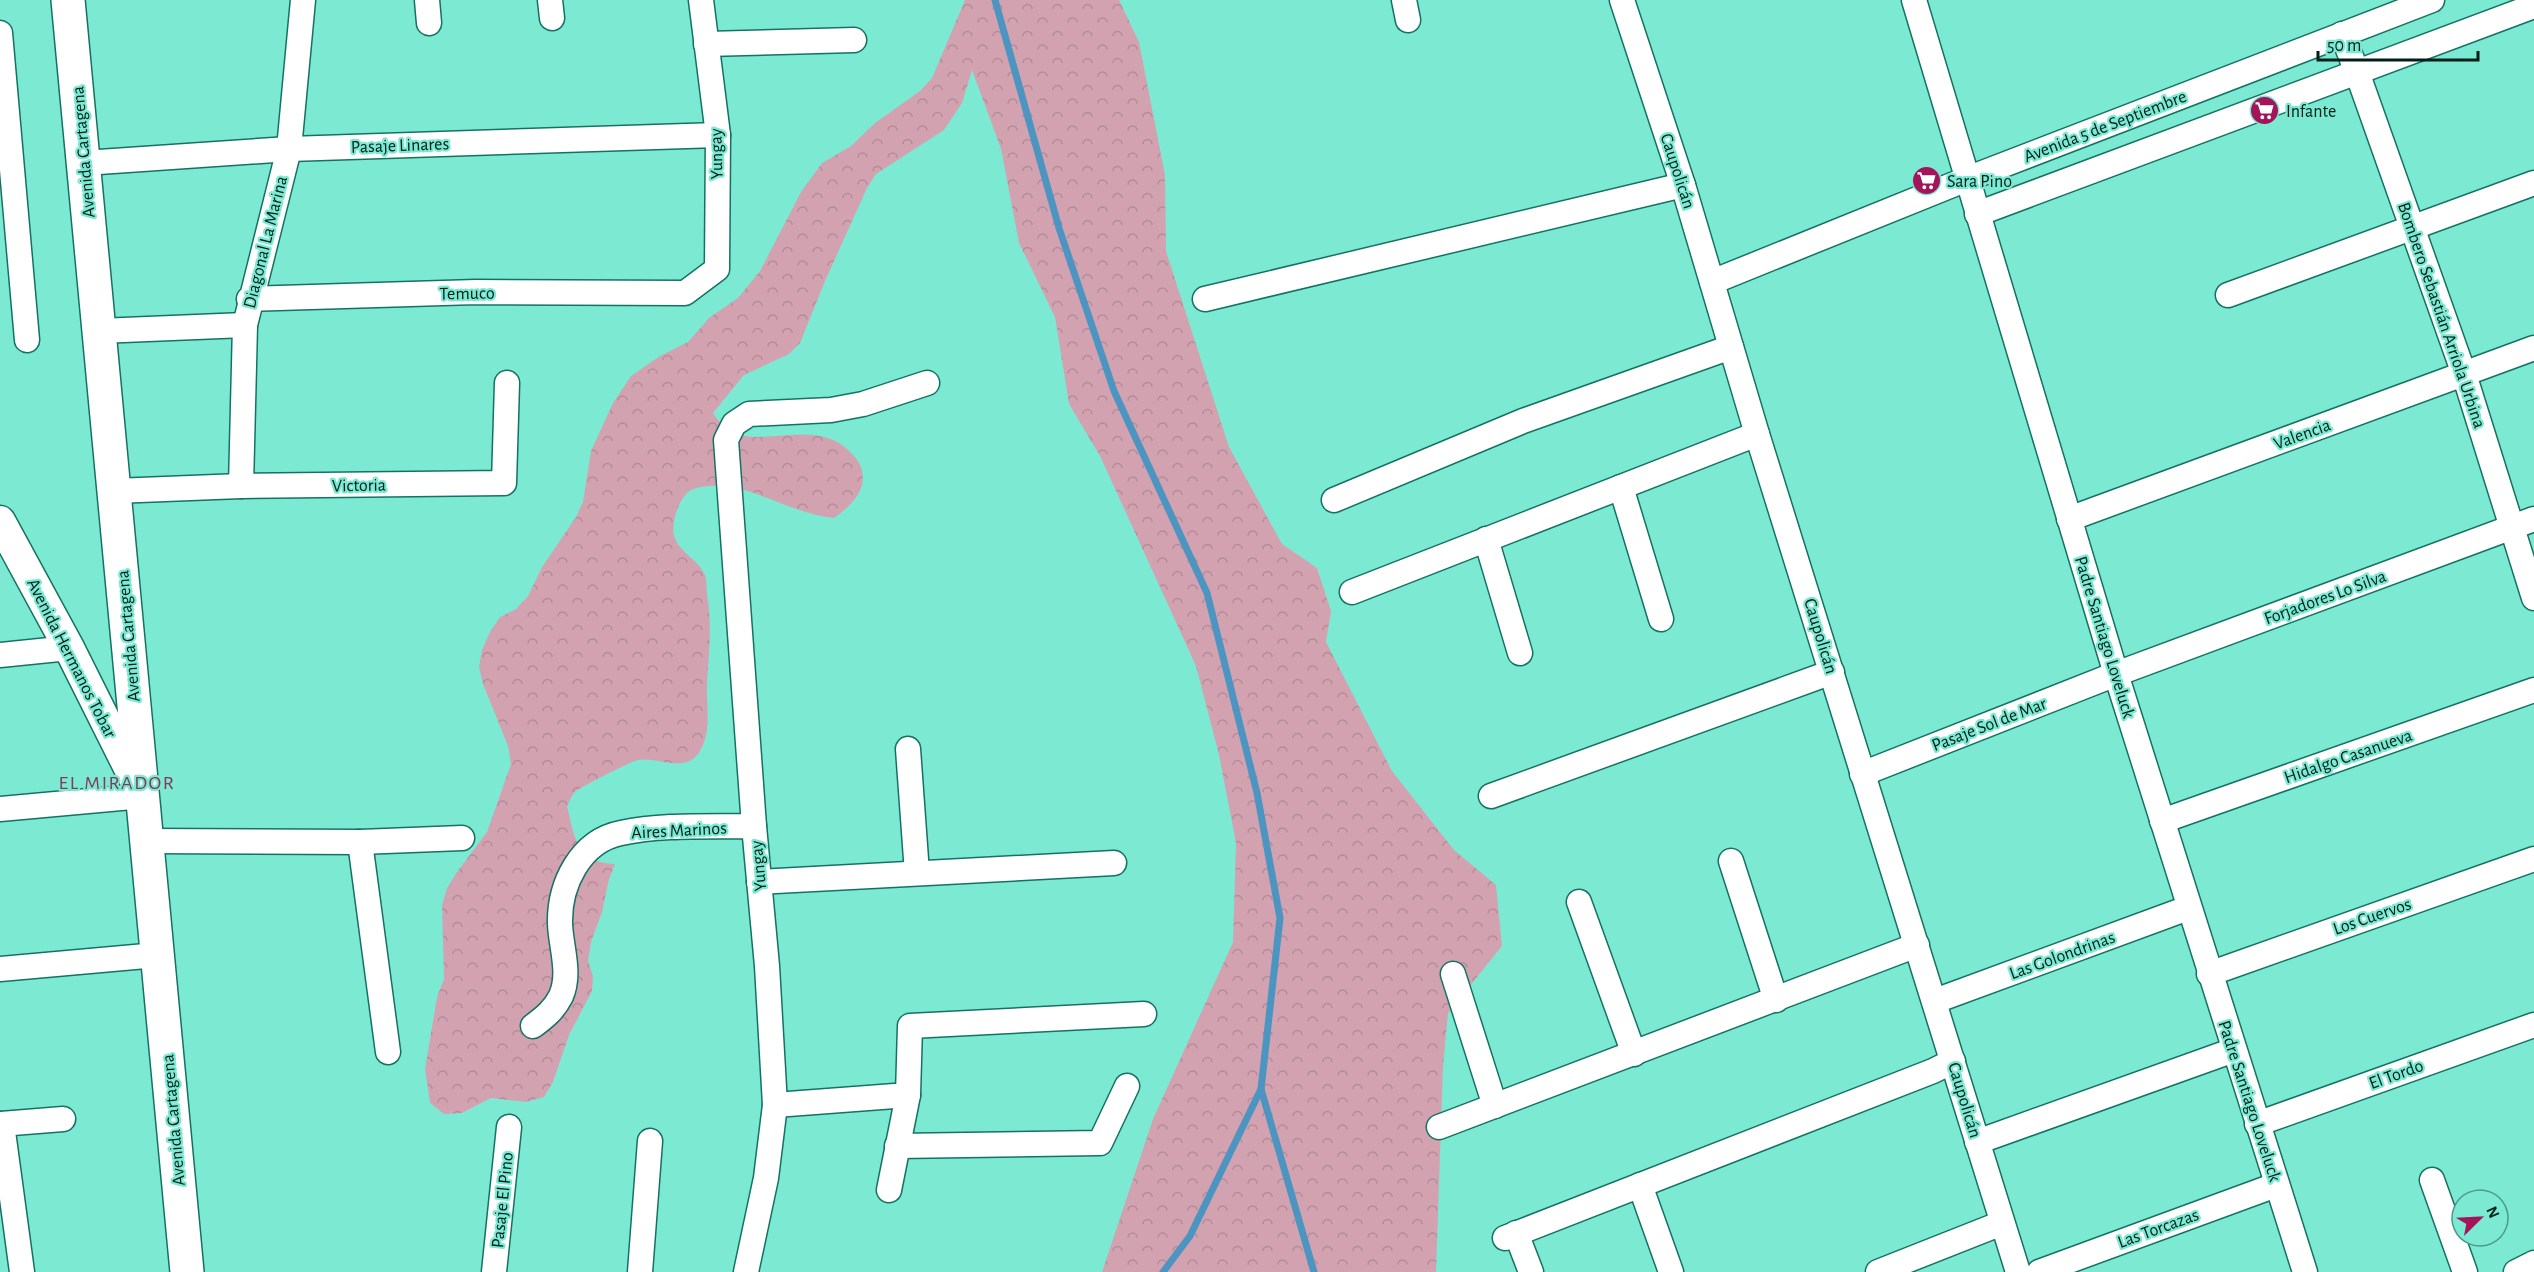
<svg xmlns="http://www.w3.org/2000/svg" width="2534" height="1272" font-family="'Alegreya Sans',sans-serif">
<defs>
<pattern id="forest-crowns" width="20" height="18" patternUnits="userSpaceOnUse" patternTransform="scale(1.5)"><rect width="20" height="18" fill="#d3a2b1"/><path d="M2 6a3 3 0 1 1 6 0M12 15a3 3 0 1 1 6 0" fill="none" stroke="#b38b98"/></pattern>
</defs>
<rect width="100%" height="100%" fill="#7cead3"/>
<path fill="url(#forest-crowns)" d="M965 0H1119L1139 42 1165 175 1166 251 1229 447 1282 544 1317 568 1331 611 1326 642 1392 771 1454 850 1496 885 1502 946 1448 1013 1443 1066 1436 1272H1102L1153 1119 1233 942 1236 843 1219 755 1196 666 1100 456 1069 404 1055 317 1019 243 1001 149 972 70 962 103 944 130 876 174 867 188 825 281 800 343 789 354 744 375 713 413C722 426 729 434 745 436 781 441 821 422 850 452 856 458 860 462 862 471 867 492 849 507 834 518 794 514 760 489 721 486 711 485 693 486 686 494 677 504 669 528 676 541 683 554 699 561 705 575 707 581 706 588 707 594 712 624 709 653 707 684 706 706 712 731 700 751 686 775 658 756 637 760 630 762 583 786 576 791 572 794 570 801 567 806 575 838 576 863 615 864L609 879 602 912 591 942 588 961 593 976 592 991 569 1035 553 1082 544 1097 526 1102 491 1098 462 1113 444 1114 430 1103 425 1069 437 997 444 979 442 905 447 888 457 872 487 832 511 764 508 746 483 684 479 667 482 650 490 632 500 617 516 609 528 596 542 567 576 517 583 502 591 451 613 403 631 376 660 356 688 342 709 318 738 298 760 271 801 192 822 163 851 146 875 123 920 91 932 78Z"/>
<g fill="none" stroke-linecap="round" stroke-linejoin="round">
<g stroke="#4d95c1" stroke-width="7">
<polyline points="995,0 1059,228 1114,391 1207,593 1257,793 1280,918 1261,1089 1190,1236 1163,1272"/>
<polyline points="1261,1089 1314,1272"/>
</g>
<defs>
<g id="minor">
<polyline points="427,0 429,23"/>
<polyline points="550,0 552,18"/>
<polyline points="1404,0 1408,20"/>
<polyline points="1622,0 1683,185 1757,434 2018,1272"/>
<polyline points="1914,0 2116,674 2305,1272"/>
<polyline points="0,33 27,340"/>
<polyline points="2342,34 2357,72 2464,374 2534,598"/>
<polyline points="706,44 854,40"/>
<polyline points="84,163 289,149 718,135"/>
<polyline points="1977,214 2534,6"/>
<polyline points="1712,282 1967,179 2432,0"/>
<polyline points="2228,295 2534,183"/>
<polyline points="249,299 476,292 685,293 717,269 718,135 701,0"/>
<polyline points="1205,299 1683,185"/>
<polyline points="99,331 245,325"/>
<polyline points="241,486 245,325 289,149 303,0"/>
<polyline points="1621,487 1661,619"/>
<polyline points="114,491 241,486 504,483 507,383"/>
<polyline points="1334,500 1523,421 1731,347"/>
<polyline points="2069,519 2534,348"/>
<polyline points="1486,539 1520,653"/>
<polyline points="1352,592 1757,434"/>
<polyline points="0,655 69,648"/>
<polyline points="908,749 917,873"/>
<polyline points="1862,774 2116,674 2534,519"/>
<polyline points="1491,796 1832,672"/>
<polyline points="0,809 143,796"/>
<polyline points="2162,821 2534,690"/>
<polyline points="147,841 360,842 462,838"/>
<polyline points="360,842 388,1052"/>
<polyline points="1731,861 1776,1000"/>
<polyline points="759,882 1114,863"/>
<polyline points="1579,902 1634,1054"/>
<polyline points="0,969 157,955"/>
<polyline points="1453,974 1495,1106"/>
<polyline points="2209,974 2534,859"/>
<polyline points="1935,1001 2188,908"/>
<path d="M533 1026C545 1017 554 1010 561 996 571 973 561 948 560 924 559 885 580 841 621 833 664 824 711 827 754 826"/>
<polyline points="775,1105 908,1095 910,1026 1144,1014"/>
<polyline points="0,1124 63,1119"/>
<polyline points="2,1124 22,1272"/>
<polyline points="2257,1124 2534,1025"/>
<polyline points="1439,1127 1917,945"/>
<polyline points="1977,1142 2234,1050"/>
<polyline points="897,1146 1100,1143 1127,1086"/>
<polyline points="2432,1180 2465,1272"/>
<polyline points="1640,1185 1671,1272"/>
<polyline points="889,1190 908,1095"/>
<polyline points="1516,1233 1531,1272"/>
<polyline points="1505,1238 1933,1071 1953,1061"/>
<polyline points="494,1272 509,1127"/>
<polyline points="640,1272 650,1141"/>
<polyline points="746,1272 766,1178 775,1105 767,966 754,826 726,440 734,424 749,414 831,410 863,404 927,383"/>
<polyline points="1878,1272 2002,1223"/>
<polyline points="2039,1272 2276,1185"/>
<polyline points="2516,1272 2534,1263"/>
</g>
<polyline id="tertiary" points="0,521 69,648 140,790"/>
<polyline id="primary" points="68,0 187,1272"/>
</defs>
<use href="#minor" stroke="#157263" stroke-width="27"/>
<use href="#tertiary" stroke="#157263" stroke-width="33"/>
<use href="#primary" stroke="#157263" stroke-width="36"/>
<use href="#minor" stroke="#fff" stroke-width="24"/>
<use href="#tertiary" stroke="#fff" stroke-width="30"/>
<use href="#primary" stroke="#fff" stroke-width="33"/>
</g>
<defs>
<symbol id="supermarket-disc" viewBox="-11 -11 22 22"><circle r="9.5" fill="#a3145a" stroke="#7cead3"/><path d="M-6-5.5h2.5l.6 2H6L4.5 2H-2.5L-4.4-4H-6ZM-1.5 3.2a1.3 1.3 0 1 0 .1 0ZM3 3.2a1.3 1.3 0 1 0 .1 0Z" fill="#fff"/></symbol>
</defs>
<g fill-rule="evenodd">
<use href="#supermarket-disc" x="2248" y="94" width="33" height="33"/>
<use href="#supermarket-disc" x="1910" y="164" width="33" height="33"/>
</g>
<g text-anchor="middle" stroke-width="4.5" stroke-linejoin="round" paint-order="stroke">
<g font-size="18" fill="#001f19" stroke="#7cead3" text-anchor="start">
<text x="2286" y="117">Infante</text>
<text x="1947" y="187">Sara Pino</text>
</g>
<g font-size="18" fill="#001f19" stroke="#7cead3">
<text transform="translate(2105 126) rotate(-21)" y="6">Avenida 5 de Septiembre</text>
<text transform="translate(400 145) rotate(-2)" y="6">Pasaje Linares</text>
<text transform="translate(83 152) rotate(-95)" y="6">Avenida Cartagena</text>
<text transform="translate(716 154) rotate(-91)" y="6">Yungay</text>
<text transform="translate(1678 171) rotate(72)" y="6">Caupolicán</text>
<text transform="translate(265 242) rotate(-76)" y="6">Diagonal La Marina</text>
<text transform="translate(467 293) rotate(-1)" y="6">Temuco</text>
<text transform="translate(2442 315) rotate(71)" y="6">Bombero Sebastián Arriola Urbina</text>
<text transform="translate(2302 434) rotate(-20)" y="6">Valencia</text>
<text transform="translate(359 485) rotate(-1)" y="6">Victoria</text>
<text transform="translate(2325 597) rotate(-20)" y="6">Forjadores Lo Silva</text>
<text transform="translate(128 636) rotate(-95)" y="6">Avenida Cartagena</text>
<text transform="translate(1821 636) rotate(73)" y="6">Caupolicán</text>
<text transform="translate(2105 637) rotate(73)" y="6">Padre Santiago Loveluck</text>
<text transform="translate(72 658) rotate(63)" y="6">Avenida Hermanos Tobar</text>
<text transform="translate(1989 724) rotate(-21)" y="6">Pasaje Sol de Mar</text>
<text transform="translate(2348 756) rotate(-19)" y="6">Hidalgo Casanueva</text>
<text transform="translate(679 830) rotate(-3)" y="6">Aires Marinos</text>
<text transform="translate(758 866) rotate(-95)" y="6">Yungay</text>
<text transform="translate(2372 916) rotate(-19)" y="6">Los Cuervos</text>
<text transform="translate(2062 955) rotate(-20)" y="6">Las Golondrinas</text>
<text transform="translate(2396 1074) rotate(-20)" y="6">El Tordo</text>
<text transform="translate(1965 1100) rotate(73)" y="6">Caupolicán</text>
<text transform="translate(2250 1101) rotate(72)" y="6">Padre Santiago Loveluck</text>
<text transform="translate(173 1120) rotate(-95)" y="6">Avenida Cartagena</text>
<text transform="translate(502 1200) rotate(-84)" y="6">Pasaje El Pino</text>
<text transform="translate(2158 1228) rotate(-20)" y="6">Las Torcazas</text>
</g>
<g font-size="20" letter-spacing="1.5" fill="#803b55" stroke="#7cead3">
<text x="117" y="789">EL MIRADOR</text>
</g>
</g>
<g transform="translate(2480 1218) rotate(66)"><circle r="28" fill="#7cead3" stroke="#4a9989" stroke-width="1.5"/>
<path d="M0-4.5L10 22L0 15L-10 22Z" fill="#a3145a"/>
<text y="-9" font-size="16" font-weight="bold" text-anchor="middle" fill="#001f19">N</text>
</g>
<path d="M2318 51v9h160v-9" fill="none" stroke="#001f19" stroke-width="3"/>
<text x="2327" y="51" font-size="18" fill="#001f19" stroke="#7cead3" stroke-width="4.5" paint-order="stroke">50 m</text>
</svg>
